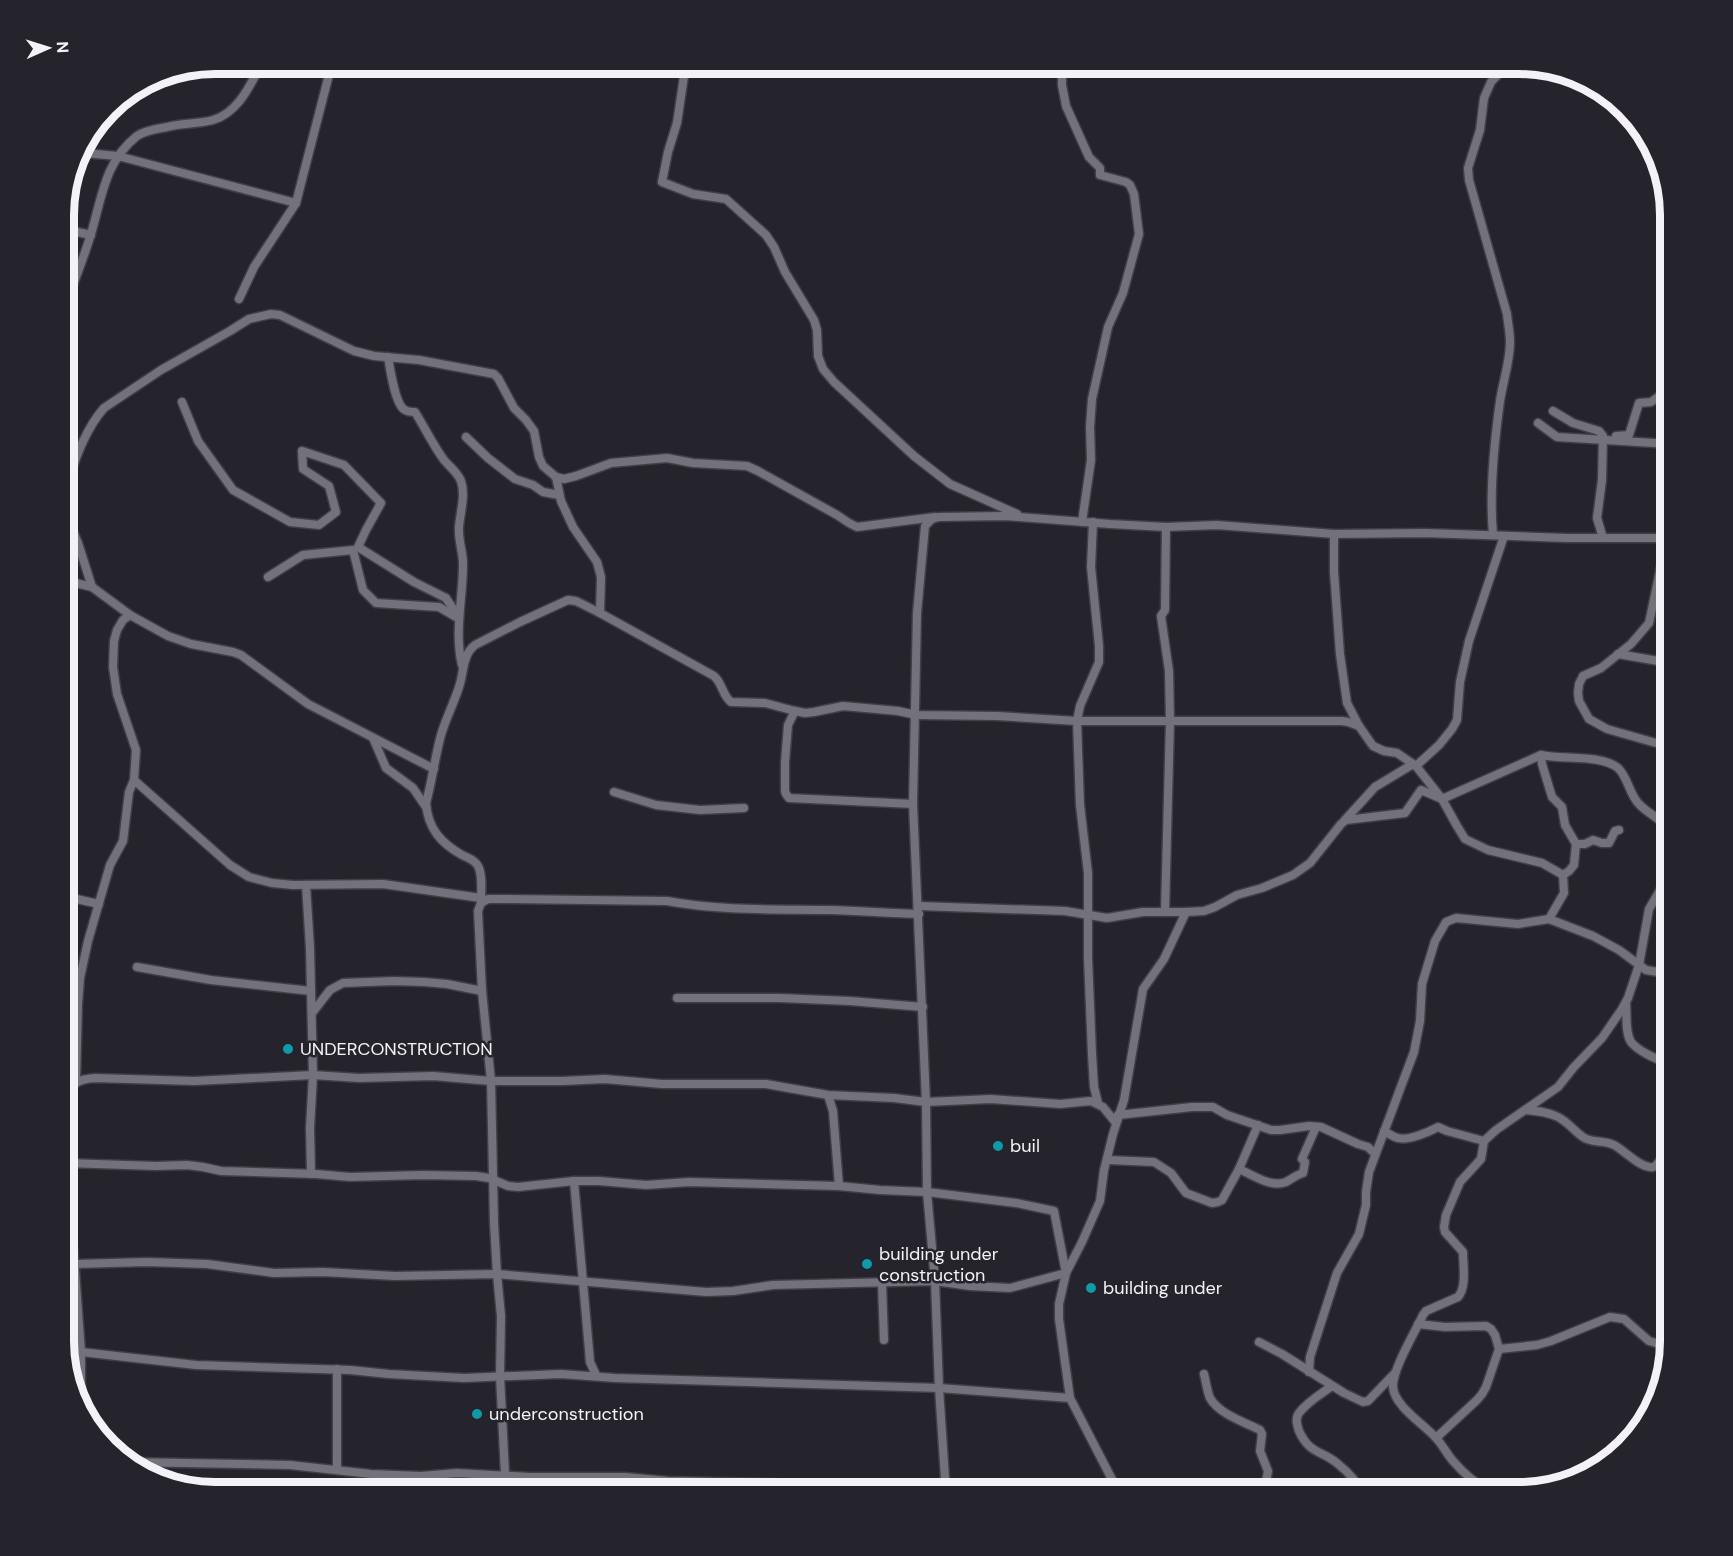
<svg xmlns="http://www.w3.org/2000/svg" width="1733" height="1556" font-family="'DM Sans',sans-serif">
<rect width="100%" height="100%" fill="#25232b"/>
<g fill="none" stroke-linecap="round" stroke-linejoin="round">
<defs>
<g id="minor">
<polyline points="686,63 677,123 668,152 662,182 693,194 726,199 766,235 774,247 785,272 814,320 817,330 818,356 823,369 834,382 914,456 950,484 1017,514"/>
<polyline points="1062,63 1062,85 1066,106 1089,157 1100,168 1100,175 1126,182 1130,185 1134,194 1139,234 1123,293 1108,327 1092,399 1090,427 1091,460 1082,522"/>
<polyline points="83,142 84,153"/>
<polyline points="77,154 84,153 118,156 296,203 332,63"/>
<polyline points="63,229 91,235"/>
<polyline points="239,299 254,267 296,203"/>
<path d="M63 311C73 285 83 260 91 234 102 197 105 161 137 136 146 130 157 129 167 127 182 123 199 124 213 120 239 112 250 85 262 63"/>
<path d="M388 357C390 368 395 405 405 410 408 412 411 412 415 412 425 428 433 445 444 460 450 467 458 473 461 481 466 495 460 513 459 527 458 540 463 552 463 564 463 598 454 632 462 665"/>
<polyline points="182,402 198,441 233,490 290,522 319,525 336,512 329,486 303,469 302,451 344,465 381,503 366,530 358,547 414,582 446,598 459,618"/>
<polyline points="1553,411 1573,423 1599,431 1603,436 1602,480 1597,518 1603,538"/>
<polyline points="1538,423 1557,437 1670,444"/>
<polyline points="1616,436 1629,435 1639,403 1651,402 1661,395 1670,394"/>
<polyline points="466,437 488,458 515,479 533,485 543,492 559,495"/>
<polyline points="556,477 561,501 573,527 597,562 601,577 600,613"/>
<path d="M63 494C74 464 83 432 104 408L161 370 230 331 249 319 271 314 280 315 354 351 374 356 419 360 494 374 498 378 514 408 526 420 534 431 539 457 543 466 556 477 564 479 576 476 611 463 667 458 693 463 747 466 758 471 837 515 849 523 857 527 935 517"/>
<polyline points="63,508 78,543 92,587"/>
<polyline points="1093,522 1091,567 1099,646 1099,662 1080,706 1077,721 1080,805 1088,873 1088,958 1092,1054 1094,1087 1098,1103"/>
<polyline points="1334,534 1334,572 1340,654 1347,703 1359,726 1373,746 1384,751 1397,753 1416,766 1442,799 1457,826 1465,839 1488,850 1542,863 1563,875 1564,893 1549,919"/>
<path d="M1493 534C1489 491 1494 444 1500 401 1503 381 1510 362 1510 342 1510 333 1508 324 1507 314L1469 180 1468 168 1480 130 1484 98 1491 82 1509 63"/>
<polyline points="1667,538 1649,623 1631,644 1601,668 1583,676 1579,684 1578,693 1579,701 1589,719 1607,729 1670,747"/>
<polyline points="268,577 303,555 353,550 363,590 376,603 439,607 456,617"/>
<polyline points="63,580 92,587 130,615 168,636 191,644 233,652 241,655 308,704 434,769"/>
<polyline points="1618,654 1670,663"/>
<polyline points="795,711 788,725 785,762 785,791 786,794 789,798 913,804"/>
<polyline points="373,738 386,768 413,788 426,807"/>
<polyline points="1541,755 1542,764 1552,797 1562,807 1565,825 1576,844 1574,865 1569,871 1563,875"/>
<polyline points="1416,766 1439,745 1452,729 1457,720 1460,682 1469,641 1504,536"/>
<polyline points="134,780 230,865 249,877 272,883 293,885 383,884 481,898"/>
<polyline points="614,792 656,805 700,810 744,808"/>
<polyline points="1344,821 1375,787 1413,764"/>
<polyline points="1576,844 1585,844 1593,840 1602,843 1609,843 1615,831 1619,830"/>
<polyline points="306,885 310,948 313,1075 310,1128 311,1174"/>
<polyline points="63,896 99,904"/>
<path d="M481 903C481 892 483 875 478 866 475 860 468 858 462 855 441 843 428 829 426 803 432 781 435 757 441 735 446 718 454 703 459 687 464 673 462 655 475 645L520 622 568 600 576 601 600 613 714 676C723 684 722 695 731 702L765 703 795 711 805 713 814 712 843 706 898 711 916 715 997 716 1077 721H1342L1348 722 1359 726"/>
<path d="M919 906 1065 911 1107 918 1143 912H1186L1204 911 1215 907 1237 895 1262 888 1293 875 1310 863 1341 824 1346 820 1405 813 1421 790 1442 799 1541 755C1562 760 1601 754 1618 768 1628 777 1629 794 1639 804 1648 814 1664 820 1670 832"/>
<polyline points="1165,912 1170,721 1169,671 1161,616 1165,610 1166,527"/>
<polyline points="137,967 211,980 311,991"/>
<polyline points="677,998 780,998 850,1001 923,1007"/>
<path d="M1626 1003C1627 1014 1625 1033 1631 1042 1640 1053 1658 1059 1670 1065"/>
<polyline points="312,1013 330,990 343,983 394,981 424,982 447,984 482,991"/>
<polyline points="76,1082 78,1004 80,978 88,941 110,865 123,841 129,792 134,780 136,750 117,694 113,667 114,641 117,630 123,620 130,615"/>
<polyline points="828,1095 833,1111 839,1186"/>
<path d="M63 1097C73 1084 77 1079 95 1078L194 1081 313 1075 359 1078 433 1076 491 1081H562L605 1079 662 1084H766L828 1095 894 1098 926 1102 991 1099 1060 1104 1091 1101 1103 1107 1116 1123"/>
<path d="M1526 1110C1537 1111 1548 1112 1558 1117 1568 1122 1574 1131 1583 1137 1590 1143 1604 1140 1614 1145 1624 1150 1641 1169 1653 1167 1658 1166 1666 1150 1670 1145"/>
<polyline points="1118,1115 1192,1107 1213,1107 1227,1115 1271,1130 1280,1130 1309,1126 1321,1127 1358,1144 1368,1147 1375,1154"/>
<polyline points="63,1120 67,1188 75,1270 81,1352 81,1409"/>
<path d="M1384 1131C1388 1133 1393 1137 1398 1138 1408 1141 1429 1132 1438 1127L1447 1131 1484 1141"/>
<polyline points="1108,1160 1154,1162 1171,1173 1186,1193 1212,1203 1218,1202 1222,1200 1239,1169 1258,1125"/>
<polyline points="66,1163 156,1166 187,1165 203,1167 221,1171 316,1174 350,1177 422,1175 476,1176 489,1178 508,1186 518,1187 574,1181 599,1181 646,1185 689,1182 839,1186 880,1190 927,1192 1016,1203 1054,1211 1066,1273 1010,1288 970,1286 935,1281 773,1285 733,1291 706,1292 497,1274 395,1276 323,1272 274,1273 207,1264 147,1262 75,1264"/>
<path d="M1239 1169C1253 1175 1271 1188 1286 1182 1292 1179 1296 1175 1303 1173L1305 1162 1302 1159 1316 1127"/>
<polyline points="574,1181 589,1350 590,1362 596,1375"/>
<polyline points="63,1269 75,1270"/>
<polyline points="882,1283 884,1340"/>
<polyline points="1418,1324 1445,1327 1486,1326 1491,1329 1495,1335 1499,1349 1486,1387 1482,1394 1477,1400 1436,1438"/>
<polyline points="1259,1342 1282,1354 1344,1393 1363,1402 1368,1401 1395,1373"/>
<polyline points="1499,1349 1537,1345 1551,1341 1610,1317 1624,1319 1649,1341 1670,1347"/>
<polyline points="81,1352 196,1365 350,1370 389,1374 464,1378 561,1374 615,1378 939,1388 1070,1398"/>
<polyline points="337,1369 337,1470"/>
<polyline points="1309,1372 1310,1357 1337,1273 1359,1234 1366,1205 1366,1192 1369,1172 1414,1052 1420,1021 1422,984 1435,941 1446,922 1456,918 1518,924 1549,919 1593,936 1619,950 1646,970 1670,974"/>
<path d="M1204 1374C1206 1382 1207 1391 1210 1398 1219 1414 1244 1422 1260 1430L1262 1434 1260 1451 1268 1471 1264 1493"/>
<path d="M1332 1386C1321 1394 1307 1402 1299 1413 1295 1419 1297 1424 1299 1431 1310 1455 1322 1450 1338 1464 1348 1472 1357 1481 1362 1493"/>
<polyline points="127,1462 290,1465 371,1474 421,1476 457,1473 530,1477 625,1477 668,1481 946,1487 980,1490 1020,1490 1057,1493"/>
<path d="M506 1493 500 1376 501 1316 497 1274 494 1223 491 1081 482 991 478 911 481 903 488 899H501L667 901C721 911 776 909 830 910 860 911 889 913 919 914"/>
<polyline points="946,1493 939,1388 935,1281 927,1192 926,1102 913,804 917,613 925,526 932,519 939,517 1005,516 1110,524 1166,527 1217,525 1334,534 1425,533 1566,538 1670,538"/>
<polyline points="1097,1493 1116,1489"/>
<polyline points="1119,1493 1070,1398 1059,1319 1059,1304 1066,1273 1082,1242 1100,1201 1104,1170 1113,1134 1124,1100 1143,989 1164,959 1186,912"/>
<path d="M1492 1493C1478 1485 1464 1474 1453 1461 1447 1454 1443 1446 1437 1439 1425 1425 1394 1406 1393 1387 1392 1370 1415 1332 1423 1315L1426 1311 1458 1297C1467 1287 1463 1265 1463 1252L1445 1232 1444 1227 1446 1215 1460 1182 1481 1159 1484 1141 1496 1130 1558 1087 1574 1067 1602 1038 1622 1009 1628 998 1639 965 1649 909 1662 887 1670 865"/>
</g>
</defs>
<use href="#minor" stroke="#413f46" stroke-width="11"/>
<use href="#minor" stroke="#73717b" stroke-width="8"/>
</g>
<g fill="#0f9aa8" stroke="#25232b" stroke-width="2">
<circle cx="288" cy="1049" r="6"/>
<circle cx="998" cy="1146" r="6"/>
<circle cx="867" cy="1264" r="6"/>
<circle cx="1091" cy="1288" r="6"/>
<circle cx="477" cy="1414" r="6"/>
</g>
<g text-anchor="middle" stroke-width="5" stroke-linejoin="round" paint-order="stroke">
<g font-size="18" fill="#f4f2f8" stroke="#25232b" text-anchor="start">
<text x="300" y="1055">UNDERCONSTRUCTION</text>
<text x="1010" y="1152">buil</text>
<text x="879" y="1260">building under<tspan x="879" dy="21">construction</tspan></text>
<text x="1103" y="1294">building under</text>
<text x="489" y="1420">underconstruction</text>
</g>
</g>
<path d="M0 0H1733V1556H0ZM215 74H1519A141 141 0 0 1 1660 215V1341A141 141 0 0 1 1519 1482H215A141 141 0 0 1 74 1341V215A141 141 0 0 1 215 74Z" fill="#25232b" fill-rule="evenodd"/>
<path fill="none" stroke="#f4f2f8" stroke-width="8" d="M215 74H1519A141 141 0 0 1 1660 215V1341A141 141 0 0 1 1519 1482H215A141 141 0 0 1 74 1341V215A141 141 0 0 1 215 74Z"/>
<g transform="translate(48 48) rotate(87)" stroke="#25232b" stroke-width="4.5" paint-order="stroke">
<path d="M0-4.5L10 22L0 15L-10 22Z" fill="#f4f2f8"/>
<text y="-9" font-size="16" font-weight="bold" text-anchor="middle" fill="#f4f2f8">N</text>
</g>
</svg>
